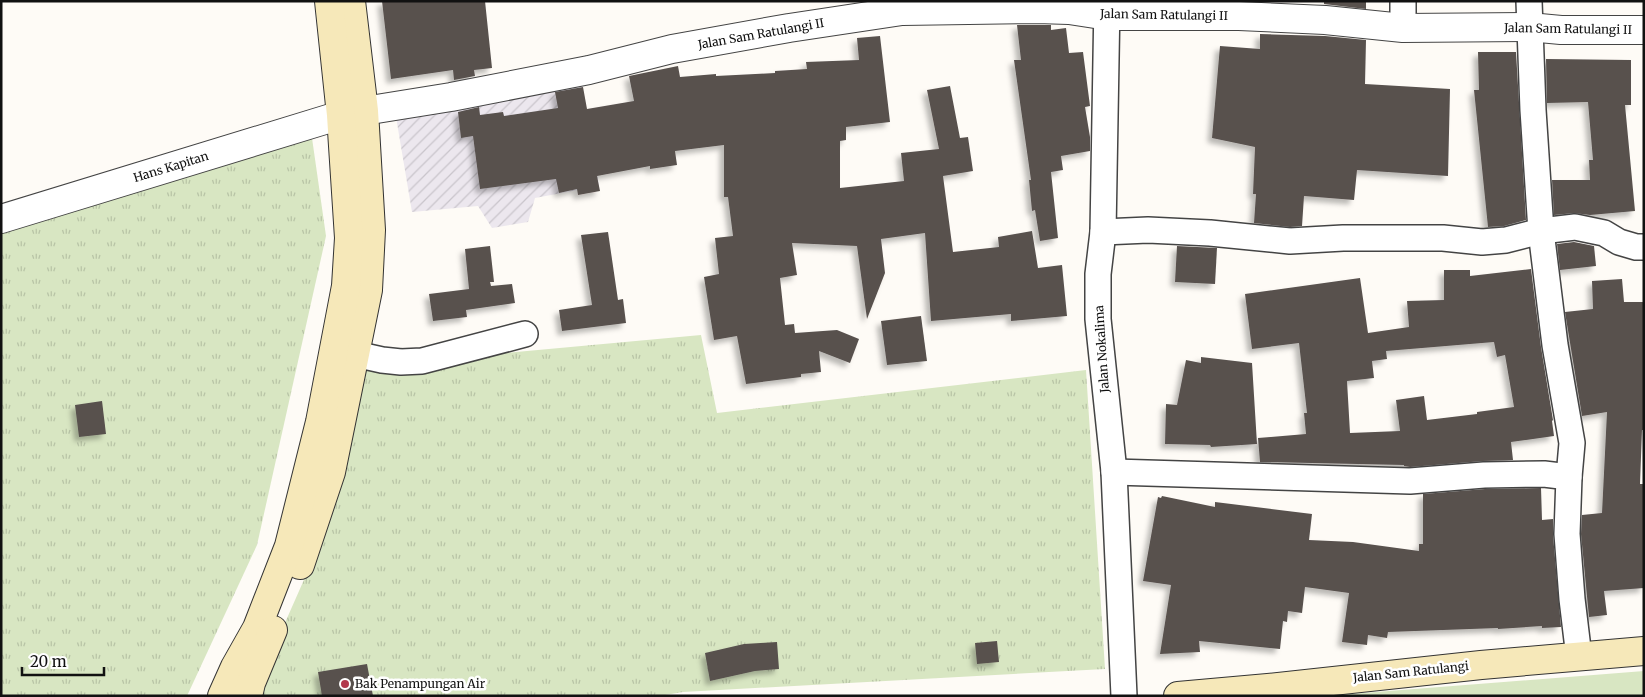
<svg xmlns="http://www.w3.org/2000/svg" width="1645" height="697" font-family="Merriweather,serif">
<defs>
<pattern id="industrial-furrows" width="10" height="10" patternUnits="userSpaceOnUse" patternTransform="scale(1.25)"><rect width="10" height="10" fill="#ece7ee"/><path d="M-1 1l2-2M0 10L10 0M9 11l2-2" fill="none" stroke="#c9c5cb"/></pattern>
<pattern id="grass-tufts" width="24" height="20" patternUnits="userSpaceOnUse" patternTransform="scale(1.25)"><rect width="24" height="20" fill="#d8e6c2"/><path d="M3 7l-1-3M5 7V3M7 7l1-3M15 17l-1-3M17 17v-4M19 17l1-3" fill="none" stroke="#b8c4a6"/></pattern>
<filter id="shadow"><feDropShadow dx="-4.5" dy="4.5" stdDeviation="2.5" flood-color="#0004"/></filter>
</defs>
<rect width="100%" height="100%" fill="#fefbf6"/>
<polygon fill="url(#industrial-furrows)" points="581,78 599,186 535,198 528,222 492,228 478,206 412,212 395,111"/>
<g fill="url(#grass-tufts)">
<polygon points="312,138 326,236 257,545 187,696 1,696 1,231"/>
<polygon points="701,335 717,413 1086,370 1105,669 683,692 659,696 254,696 254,693 318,548 364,366"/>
</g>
<polygon fill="#d8e6c2" points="1644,671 1644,696 1325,696"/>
<g fill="#58514e" fill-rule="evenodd" filter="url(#shadow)">
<polygon points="382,1 485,1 492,68 474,70 475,76 454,80 453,70 391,79"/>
<polygon points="1324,1 1366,1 1366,9 1324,4"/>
<polygon points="1017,25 1051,25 1051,30 1066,28 1069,53 1083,52 1090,106 1085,107 1090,137 1090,151 1061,156 1063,170 1051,172 1058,238 1040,241 1035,210 1032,211 1029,180 1031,180 1014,60 1021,60"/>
<polygon points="1260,34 1325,36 1366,40 1365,84 1450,89 1448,176 1357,170 1354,200 1304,196 1302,226 1290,227 1254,223 1256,194 1253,194 1255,147 1212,138 1220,46 1260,49"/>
<polygon points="880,36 890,122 846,127 846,140 840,141 840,188 904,181 901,153 939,149 927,90 950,86 960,138 968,137 973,171 943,176 953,252 999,247 998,237 1032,231 1038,268 1062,265 1067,316 1011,321 1011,314 931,321 925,233 881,239 885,273 867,319 857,246 792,243 797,275 780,278 785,325 794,324 795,333 837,330 859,339 850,363 819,351 821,372 801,374 801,377 746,384 737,336 714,340 704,277 719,274 715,238 733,236 728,197 724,197 724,145 675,151 677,165 650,169 650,166 597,176 600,191 578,195 577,189 559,193 556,179 480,189 473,136 461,138 458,112 479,107 480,115 503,112 504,116 558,108 555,92 583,87 587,109 634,101 629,76 678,66 680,77 716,74 716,76 775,73 775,71 807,69 806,62 859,60 857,38"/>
<polygon points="1478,52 1516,52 1526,220 1504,226 1488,227 1474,90 1479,90"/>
<polygon points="1546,59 1631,60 1631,105 1625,105 1635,211 1590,215 1574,213 1554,215 1552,180 1590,180 1589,160 1593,160 1588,102 1547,103"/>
<polygon points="608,232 618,300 623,299 626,323 562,331 559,310 592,305 581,235"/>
<polygon points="1574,242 1594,246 1596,266 1560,270 1557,244"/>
<polygon points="490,246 494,282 490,282 491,286 512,284 515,303 466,310 467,317 433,321 429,294 469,289 465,249"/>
<polygon points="1177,246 1217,248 1215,284 1175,282"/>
<path d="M1531 269 1541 347 1553 420 1552 421 1554 436 1511 442 1513 460 1483 461 1410 467 1404 466V465L1260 462 1258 438 1306 434 1304 413H1307L1299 343 1252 349 1245 294 1360 278 1368 333 1409 327 1407 301 1444 300V270H1470V276ZM1494 342 1497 357 1505 355 1514 407 1477 412V414L1427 420 1424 396 1396 400 1400 431 1350 433 1347 381 1374 378 1372 361 1387 359 1386 351Z"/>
<polygon points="1622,279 1624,302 1644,302 1644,430 1642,430 1640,484 1644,484 1644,588 1604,591 1607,615 1589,617 1581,534 1582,515 1602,513 1607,412 1582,416 1565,312 1593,309 1592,281"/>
<polygon points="921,316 927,361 887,365 881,321"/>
<polygon points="1201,357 1252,363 1257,444 1211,447 1210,445 1165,444 1166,404 1177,405 1186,360 1201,363"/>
<polygon points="102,401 106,434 79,437 75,405"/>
<polygon points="1541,488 1542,520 1553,519 1553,535 1561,627 1542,628 1542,626 1498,629 1498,628 1388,632 1387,638 1368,635 1367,645 1342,642 1349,593 1305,587 1302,613 1288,611 1287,622 1283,621 1280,649 1199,641 1200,652 1160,654 1171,585 1143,581 1158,497 1161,498 1162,496 1215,507 1215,502 1312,514 1309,540 1353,542 1419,551 1419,544 1423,544 1423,494 1485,489"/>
<polygon points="997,641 999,662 977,664 975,643"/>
<polygon points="777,642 779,669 755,671 710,681 705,653 744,644"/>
<polygon points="367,664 373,696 322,696 318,672"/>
</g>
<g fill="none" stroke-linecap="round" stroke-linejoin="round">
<defs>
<g id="minor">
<polyline points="1107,1 1103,232 1098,274 1098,319 1114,472 1124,696"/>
<polyline points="1403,1 1403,28"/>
<polyline points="1529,1 1533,110 1541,231 1555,345 1572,443 1569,477 1567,534 1572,599 1579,657"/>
<polyline points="1103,232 1148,230 1210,233 1290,241 1343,238 1443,238 1482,242 1506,240 1541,231 1575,227 1604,233 1619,242 1636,247 1644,247"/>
<polyline points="355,354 382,360 401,362 422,361 525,334"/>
<polyline points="1114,472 1410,481 1484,475 1544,474 1569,477"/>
</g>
<g id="tertiary">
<polyline points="364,111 451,97 589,70 672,49 789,28 902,11 1037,9 1069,10 1108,16 1239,16 1325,20 1403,28 1529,27 1561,30 1644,30"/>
<polyline points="1,219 341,115"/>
</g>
<g id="secondary">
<polyline points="300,565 331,472 368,290 371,230 364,111 351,1"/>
<polyline points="222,696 235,667 257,628 289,546 320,422 346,286 349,238 341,115 329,1"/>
<polyline points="248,696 251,683 273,630"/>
<polyline points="1178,696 1268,688 1481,665 1644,651"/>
</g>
</defs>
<use href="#minor" stroke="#444" stroke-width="28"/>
<use href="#tertiary" stroke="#444" stroke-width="30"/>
<use href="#secondary" stroke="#333" stroke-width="30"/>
<use href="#minor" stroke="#fff" stroke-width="25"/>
<use href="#tertiary" stroke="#fff" stroke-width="28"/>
<use href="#secondary" stroke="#f6e8b9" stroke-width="28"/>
</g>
<circle fill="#b2384b" stroke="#fff" stroke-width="2" cx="345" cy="684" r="5"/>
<g text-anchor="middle" stroke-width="5" stroke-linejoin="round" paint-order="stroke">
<g font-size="12" fill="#111" stroke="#fff">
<text transform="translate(1164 15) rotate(1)" y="4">Jalan Sam Ratulangi II</text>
<text transform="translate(1568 29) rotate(1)" y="4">Jalan Sam Ratulangi II</text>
<text transform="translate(761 34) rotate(-10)" y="4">Jalan Sam Ratulangi II</text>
<text transform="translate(171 167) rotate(-17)" y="4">Hans Kapitan</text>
<text transform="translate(1102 349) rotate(-94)" y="4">Jalan Nokalima</text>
<text transform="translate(1411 672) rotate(-6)" y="4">Jalan Sam Ratulangi</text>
</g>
<g font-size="12" fill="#111" stroke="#fff" text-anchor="start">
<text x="355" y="688">Bak Penampungan Air</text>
</g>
</g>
<rect width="1645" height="697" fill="none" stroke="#111111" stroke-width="5"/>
<path d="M22 667v8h82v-8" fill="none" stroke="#111111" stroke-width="2.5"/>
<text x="30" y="667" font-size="15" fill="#111111" stroke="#ffffff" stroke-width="4" paint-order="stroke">20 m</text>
</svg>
